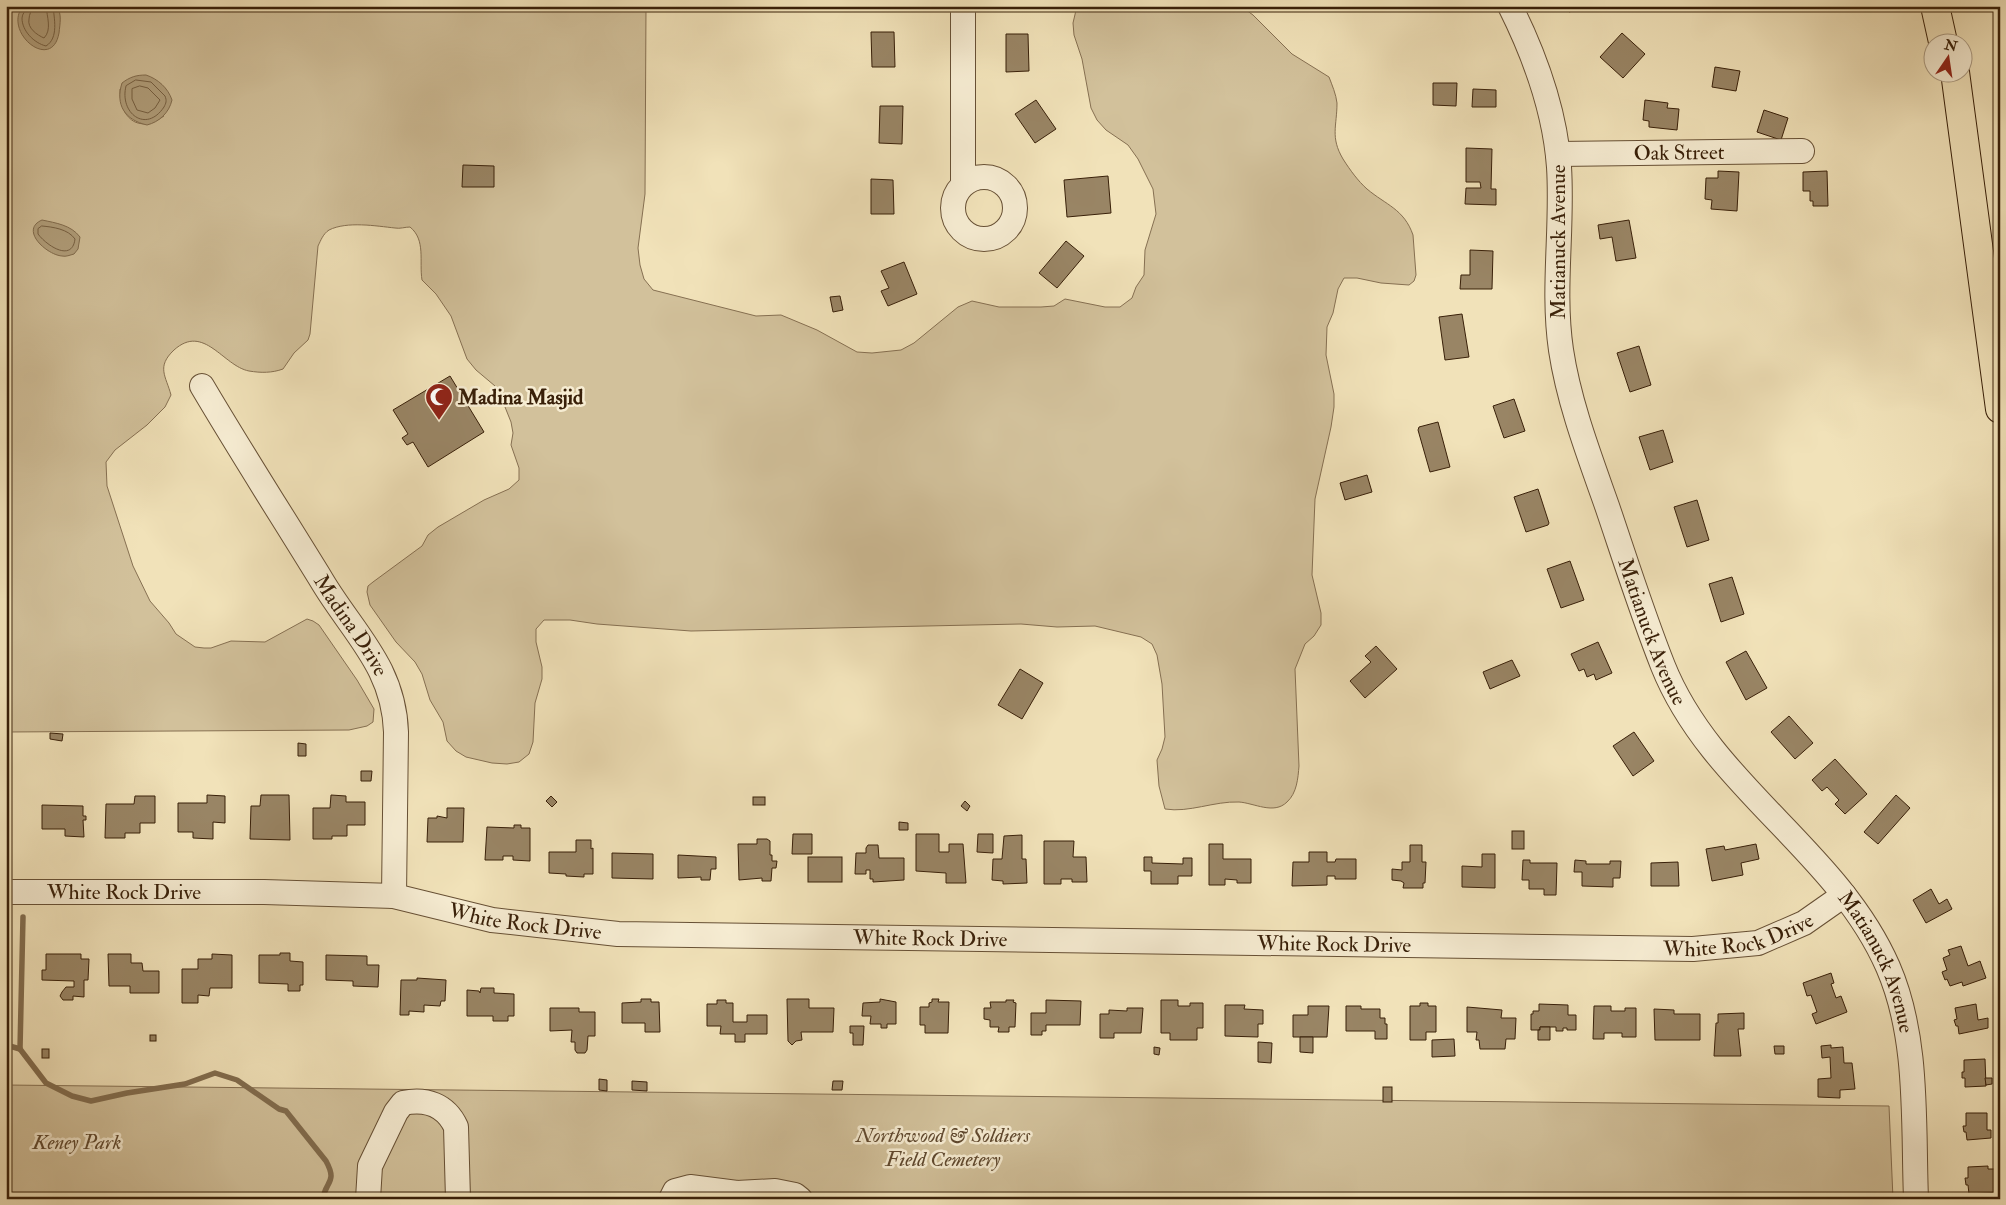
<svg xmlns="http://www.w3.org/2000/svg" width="2006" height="1205" font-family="'IM FELL Double Pica',serif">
<rect width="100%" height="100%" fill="#f1e2b9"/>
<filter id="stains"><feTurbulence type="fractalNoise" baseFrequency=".004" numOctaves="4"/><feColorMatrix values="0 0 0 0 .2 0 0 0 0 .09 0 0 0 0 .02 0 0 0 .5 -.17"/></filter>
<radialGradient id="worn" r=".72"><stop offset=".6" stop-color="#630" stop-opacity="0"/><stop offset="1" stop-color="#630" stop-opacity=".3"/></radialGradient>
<g fill="#d2c19b" stroke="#867052" fill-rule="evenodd">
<path d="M6 6H646L645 194 638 248 640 265 644 279 653 290 756 316 781 315 817 330 857 352 872 353 901 350 914 343 958 307 972 301 999 307H1041L1054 306 1065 299 1105 307H1120L1132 298 1136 287 1144 275 1145 250 1156 214 1153 189 1138 159 1128 145 1106 130 1097 120 1091 108 1082 59 1074 35 1073 23 1077 6 1242 7 1253 15 1292 54 1329 77C1332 85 1336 94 1337 103 1337 126 1330 137 1343 159 1350 170 1358 181 1367 189 1386 205 1404 209 1413 235L1416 275 1414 281 1409 285 1381 283 1357 278H1344L1338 289 1333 313 1327 327 1326 355 1334 394V407L1331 427 1315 499 1312 575 1321 613V625L1314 636 1305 644 1295 669 1299 766C1298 778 1297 793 1287 802 1274 815 1254 803 1239 802 1214 801 1189 813 1165 809L1159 786 1157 760 1162 749 1165 737 1162 684 1157 655 1152 644 1141 637 1095 626 1057 627 1021 624 691 631 597 624 570 620H544L536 629V642L542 667V679L535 703 533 742 529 754 519 762 507 764 492 763 466 757 456 751 447 741 443 722 430 700 422 674 415 662 396 642 370 605 367 592 368 586 373 582 422 546 428 535 438 527 484 500 509 489 519 480V468L511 445 513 433 511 422 501 397 495 386 476 370 467 359 451 316 436 294 422 280C419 261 426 240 410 227 405 227 400 229 395 228 376 226 347 221 329 230 323 234 321 240 318 246L310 334 308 340 294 353 283 369C272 373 261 373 249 371 223 366 204 323 174 350 156 367 166 376 171 395L165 407 147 425 115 450 106 462 107 486 133 566 150 601 169 623 176 634 195 647 204 648H211L231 641 265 642 307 619 313 621 319 625 357 680 374 709 373 722 367 726 349 730 6 732ZM120 89 164 116C138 135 119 117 120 89Z"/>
<polygon points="6,1085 1889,1106 1893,1199 6,1199"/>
</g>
<g fill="#b2a07d" stroke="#826d4f">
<path d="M23 6H57C62 15 60 23 59 33 52 73 2 32 23 6Z"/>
<path d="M146 75C158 79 168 88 172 100 169 113 159 122 147 125 125 120 115 105 122 83 130 77 136 75 146 75Z"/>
<path d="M42 220C56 223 71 225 80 237L78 249 74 254C70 255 66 257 62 256 47 255 19 230 42 220Z"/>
</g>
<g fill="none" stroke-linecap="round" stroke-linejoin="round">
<g stroke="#766043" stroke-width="1">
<path d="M26 6C26 11 22 14 22 18 22 31 34 43 46 46 59 38 54 18 53 6"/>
<path d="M32 6C32 11 29 14 29 19 27 28 37 35 44 38 52 30 47 17 46 6"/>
<path d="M136 80 151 82 165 96C167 101 166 103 164 107 146 134 119 113 126 86Z"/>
<polygon points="140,86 148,88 160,100 155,108 148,113 137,110 132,99 132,89"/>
<path d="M42 226C53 227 68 229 75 239 72 263 46 245 38 234V229Z"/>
</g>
<g stroke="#826d4f" stroke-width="5.5">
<path d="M23 917 20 1049 46 1083 72 1096 91 1101 127 1093 185 1084 215 1073 237 1080 279 1109 286 1111 326 1161C338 1183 325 1181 323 1199"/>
<polyline points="6,1045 20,1049"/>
</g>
</g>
<g fill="#998565" stroke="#392009">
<polygon points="1568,6 1591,6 1569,12"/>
<polygon points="871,32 894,32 895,67 872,67"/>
<polygon points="1622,33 1645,54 1623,78 1600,57"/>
<polygon points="1006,34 1028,34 1029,71 1006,72"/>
<polygon points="1715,67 1740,71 1736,91 1712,87"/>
<polygon points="1433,83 1457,83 1456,106 1433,105"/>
<polygon points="1473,89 1496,90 1496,107 1472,107"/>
<polygon points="1036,100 1056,129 1035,143 1015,114"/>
<polygon points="1645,100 1668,103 1667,108 1679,109 1677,130 1649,127 1649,121 1643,120"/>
<polygon points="880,106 903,106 902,144 879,143"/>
<polygon points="1764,110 1788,118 1781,140 1757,132"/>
<polygon points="1466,148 1492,149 1491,189 1496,189 1496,205 1465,204 1466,188 1481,188 1480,182 1466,182"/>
<polygon points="463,165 494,166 494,187 462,187"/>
<polygon points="1718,171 1739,172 1737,211 1711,209 1712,200 1705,199 1706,178 1718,178"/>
<polygon points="1827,171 1828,206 1813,206 1813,201 1810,201 1810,191 1803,191 1803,172"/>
<polygon points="1108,176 1111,213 1067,217 1064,180"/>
<polygon points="871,179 893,180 894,214 871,214"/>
<polygon points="1629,220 1636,258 1616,261 1612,237 1600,239 1598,225"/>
<polygon points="1066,241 1084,256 1057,288 1039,273"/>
<polygon points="1470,250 1493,251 1492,289 1460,289 1461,275 1470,275"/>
<polygon points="904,262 917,294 888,306 881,291 889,288 881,271"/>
<polygon points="840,296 843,310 833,312 830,297"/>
<polygon points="1462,314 1469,357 1445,360 1439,317"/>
<polygon points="1639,346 1651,385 1630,392 1617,353"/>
<polygon points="450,376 484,432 428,467 413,442 407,445 402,438 408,434 393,410"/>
<polygon points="1514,399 1525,431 1504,438 1493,406"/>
<polygon points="1438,422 1450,467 1430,472 1418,430 1419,427"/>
<polygon points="1663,430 1673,462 1650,470 1639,437"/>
<polygon points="1367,475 1372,492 1345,500 1340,483"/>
<polygon points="1538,489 1549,523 1548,525 1526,532 1514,497"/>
<polygon points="1697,500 1709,540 1687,547 1674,507"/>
<polygon points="1570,561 1584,600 1561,608 1547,569"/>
<polygon points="1732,577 1744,614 1721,622 1709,584"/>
<polygon points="1598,642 1612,673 1596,680 1594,674 1587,677 1584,669 1579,671 1571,654"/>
<polygon points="1376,646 1397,669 1365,698 1350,681 1371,662 1365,656"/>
<polygon points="1746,651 1767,688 1746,700 1726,662"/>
<polygon points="1512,660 1520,676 1490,689 1483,672"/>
<polygon points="1020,669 1043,683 1022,719 998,705"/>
<polygon points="1789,716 1813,743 1795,759 1771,732"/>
<polygon points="1634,732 1654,761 1633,776 1613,746"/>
<polygon points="50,733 63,734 62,741 50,739"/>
<polygon points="298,743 306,744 306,756 298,756"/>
<polygon points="1835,759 1867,794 1845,814 1835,804 1839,800 1827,787 1822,791 1812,780"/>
<polygon points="361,771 372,771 371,781 361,781"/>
<polygon points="207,795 225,796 225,823 213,822 213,839 193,838 193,832 178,832 178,803 207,803"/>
<polygon points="261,795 289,795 290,840 250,839 251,806 260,806"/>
<polygon points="331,795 346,796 346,802 365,802 365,825 347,825 347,836 332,836 332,839 313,839 313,808 330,808"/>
<polygon points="1896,795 1910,808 1878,844 1864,832"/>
<polygon points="135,796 155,796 155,823 140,823 140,833 125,833 125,838 105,838 106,804 134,804"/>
<polygon points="551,796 557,802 552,807 546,801"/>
<rect x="753" y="797" width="12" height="8"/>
<polygon points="965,801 970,806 967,811 961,806"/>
<polygon points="42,805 83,806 83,816 86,816 86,820 83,820 84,837 65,836 65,829 42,829"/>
<polygon points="447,808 464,808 463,842 427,842 428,818 437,818 437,816 447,818"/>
<polygon points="899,822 908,823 908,830 899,830"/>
<polygon points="514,825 521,825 521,828 530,828 530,861 513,860 513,856 503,856 503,860 485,860 487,827 514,828"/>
<rect x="1512" y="831" width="12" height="18"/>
<polygon points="793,834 812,834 812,854 792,854"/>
<polygon points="916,834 939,834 939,852 949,852 949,844 963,844 966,883 946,883 946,873 916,871"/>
<polygon points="978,834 993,834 993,853 977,852"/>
<polygon points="1022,835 1022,859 1026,859 1027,883 1003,884 1003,881 992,880 993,859 1002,859 1004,836"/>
<polygon points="757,839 767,839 770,841 770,855 772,855 772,861 777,861 776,868 772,868 771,881 762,881 762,878 739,880 738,844 757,844"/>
<polygon points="576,840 591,840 591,849 593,848 593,874 584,874 584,877 566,876 566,874 549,873 549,852 576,852"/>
<polygon points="1044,841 1074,841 1073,857 1086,857 1087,882 1072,882 1072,879 1061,879 1061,884 1044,884"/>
<polygon points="1209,844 1223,844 1223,859 1251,859 1251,883 1237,883 1237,880 1225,879 1225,885 1209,885"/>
<polygon points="1756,844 1759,859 1741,863 1743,875 1712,881 1706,849 1724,846 1725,850"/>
<polygon points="868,845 878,845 879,858 904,858 904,880 873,882 873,879 870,879 870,870 866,870 866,874 855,874 856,853 866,853 866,848"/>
<polygon points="1410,845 1422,845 1422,862 1426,862 1425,883 1423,883 1423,888 1403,888 1404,883 1401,881 1392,880 1392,869 1402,870 1402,862 1410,862"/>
<polygon points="1309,852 1327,852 1327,862 1335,862 1336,859 1356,859 1356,879 1335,879 1335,876 1327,876 1327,885 1292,886 1293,862 1309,862"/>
<polygon points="612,853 653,854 653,879 612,878"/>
<polygon points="1482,854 1495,854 1495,888 1462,887 1462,866 1482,867"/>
<polygon points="678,855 716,857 716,869 711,869 710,880 701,880 701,877 678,878"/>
<rect x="808" y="857" width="34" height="25"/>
<polygon points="1144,857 1152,857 1152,863 1183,864 1183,858 1192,858 1192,876 1178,876 1178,884 1151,884 1151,871 1144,871"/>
<polygon points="1523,860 1530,860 1530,863 1557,863 1556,895 1544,895 1544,889 1529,889 1529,880 1522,880"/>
<polygon points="1575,860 1586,861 1586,864 1610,864 1610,861 1621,861 1620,878 1613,878 1613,887 1582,886 1582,872 1574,872"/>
<polygon points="1678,862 1679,886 1651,886 1651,863"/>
<polygon points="1931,889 1939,904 1947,899 1952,909 1926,923 1913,900"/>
<polygon points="1961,946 1968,966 1980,961 1986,978 1963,986 1962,982 1950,986 1947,979 1945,980 1942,972 1947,970 1943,958 1950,955 1948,950"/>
<polygon points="280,953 290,953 290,961 303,962 303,985 300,985 300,991 288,991 288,984 259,983 259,955 280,955"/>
<polygon points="46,954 81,954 81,959 89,959 88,980 84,980 84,997 73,996 73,1000 63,1000 60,996 62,992 66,987 74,987 74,981 42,980 42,970 46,970"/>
<polygon points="108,954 131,954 131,963 142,963 143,971 159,971 159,993 130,993 130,986 109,986"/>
<polygon points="212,954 232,955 232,988 210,988 209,996 198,995 198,1003 182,1003 182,969 198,969 198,959 212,959"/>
<polygon points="326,955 367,956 367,965 379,965 378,987 353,986 353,981 326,980"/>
<polygon points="1831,973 1834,983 1831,984 1836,998 1841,996 1847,1012 1816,1024 1812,1014 1817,1012 1811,995 1807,996 1803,983"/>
<polygon points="417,978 446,980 445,1001 441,1001 440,1006 424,1005 424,1012 409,1011 409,1015 400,1015 401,980 417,980"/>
<polygon points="481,988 494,988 494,993 514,994 514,1016 508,1016 508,1021 493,1021 493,1016 467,1016 467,990 479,991 480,993"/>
<polygon points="641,999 651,999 651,1002 659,1002 660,1032 645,1032 645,1023 622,1023 622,1003 641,1002"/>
<polygon points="787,999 809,999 809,1008 834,1008 833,1032 801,1032 802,1040 796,1041 792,1045 788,1041"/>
<polygon points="880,999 896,1002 896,1024 887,1024 887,1028 881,1028 881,1024 870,1024 871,1016 862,1016 863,1003 880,1002"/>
<polygon points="932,999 939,999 938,1002 949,1002 948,1033 925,1033 925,1025 920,1025 920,1007 929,1007 929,1003 932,1002"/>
<polygon points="717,1000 726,1000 726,1003 733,1003 733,1022 747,1022 747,1015 767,1015 767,1034 745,1034 745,1042 735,1042 735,1034 720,1034 721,1026 707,1026 707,1004 717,1004"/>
<polygon points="1006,1000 1014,1000 1013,1002 1016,1003 1015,1027 1009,1027 1009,1032 998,1032 999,1027 990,1027 990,1020 984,1019 984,1008 991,1008 990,1002 1006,1002"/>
<polygon points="1046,1000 1081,1001 1080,1025 1046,1025 1046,1031 1042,1031 1042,1035 1031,1035 1031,1013 1046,1013"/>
<polygon points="1161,1000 1178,1000 1178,1006 1190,1006 1190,1003 1203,1003 1203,1028 1197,1028 1197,1040 1170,1040 1170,1033 1161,1033"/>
<polygon points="1420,1003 1428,1003 1428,1006 1436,1006 1436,1032 1426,1032 1426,1040 1410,1040 1410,1006 1420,1006"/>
<polygon points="1539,1004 1568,1005 1568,1015 1576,1015 1576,1030 1567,1030 1567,1028 1563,1028 1563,1031 1556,1031 1556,1027 1540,1027 1540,1030 1531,1030 1531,1014 1533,1014 1533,1011 1539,1011"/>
<polygon points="1976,1004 1978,1020 1988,1018 1988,1028 1959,1034 1958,1026 1956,1026 1954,1020 1957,1019 1955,1008"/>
<polygon points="1225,1005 1245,1005 1244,1009 1263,1010 1263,1024 1258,1024 1258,1037 1225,1036"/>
<polygon points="1308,1006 1329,1006 1327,1037 1293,1037 1293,1015 1308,1015"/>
<polygon points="1346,1006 1361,1006 1361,1009 1380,1009 1380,1018 1385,1018 1385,1024 1387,1024 1387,1039 1375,1039 1375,1031 1346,1031"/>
<polygon points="1594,1006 1611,1006 1611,1011 1625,1011 1625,1008 1636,1008 1636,1037 1622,1037 1622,1033 1604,1033 1604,1039 1593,1039"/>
<polygon points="1467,1007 1502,1010 1501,1018 1516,1018 1515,1039 1506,1039 1505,1049 1480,1049 1479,1040 1476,1040 1477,1032 1467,1032"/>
<polygon points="550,1008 579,1008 579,1012 595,1012 595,1036 588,1036 587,1050 585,1053 577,1053 575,1050 575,1042 571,1042 572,1030 550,1031"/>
<polygon points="1127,1008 1143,1008 1141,1033 1114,1033 1114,1038 1100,1038 1100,1014 1109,1014 1109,1010 1127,1011"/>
<polygon points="1654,1009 1674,1010 1674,1014 1700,1014 1700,1040 1655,1040"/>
<polygon points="1744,1013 1744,1029 1738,1029 1741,1056 1714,1056 1716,1023 1718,1023 1718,1014"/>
<polygon points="850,1026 864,1026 863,1045 853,1045 853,1033 850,1033"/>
<polygon points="1540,1027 1550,1027 1550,1040 1538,1040 1538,1030 1540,1030"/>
<rect x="150" y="1035" width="6" height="6"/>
<polygon points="1300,1037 1313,1037 1313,1053 1300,1052"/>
<polygon points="1454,1039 1455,1056 1432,1057 1432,1040"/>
<polygon points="1258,1042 1272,1043 1271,1063 1258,1062"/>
<polygon points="1831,1045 1831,1048 1843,1047 1844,1063 1852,1063 1855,1089 1840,1090 1840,1098 1818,1097 1818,1079 1831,1078 1830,1057 1822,1058 1821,1046"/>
<polygon points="1774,1046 1784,1046 1784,1054 1775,1054"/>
<polygon points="1154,1047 1160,1048 1159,1055 1154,1054"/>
<rect x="42" y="1049" width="7" height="9"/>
<polygon points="1985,1059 1986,1086 1965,1087 1965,1078 1962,1078 1962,1072 1964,1072 1964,1060"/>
<polygon points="1985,1078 1992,1078 1992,1084 1986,1085"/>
<polygon points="599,1079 607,1080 607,1091 599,1090"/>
<polygon points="632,1081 647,1082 647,1091 632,1090"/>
<polygon points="833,1081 843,1081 842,1090 832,1090"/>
<rect x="1383" y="1087" width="9" height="15"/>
<polygon points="1966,1113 1987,1113 1987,1130 1991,1130 1991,1138 1967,1140 1966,1132 1964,1132 1963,1126 1966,1126"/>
<polygon points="1988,1166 1988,1169 2000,1169 2000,1192 1969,1194 1968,1185 1966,1185 1965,1178 1968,1178 1968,1167"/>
</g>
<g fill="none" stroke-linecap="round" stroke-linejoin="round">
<defs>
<g id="minor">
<path id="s1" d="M1510 6C1535 56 1555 111 1559 167 1563 228 1552 289 1561 350 1569 403 1589 455 1607 506 1625 559 1642 613 1663 666 1711 786 1837 850 1888 967 1919 1038 1913 1123 1916 1199"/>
<path id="s2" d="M1558 154 1802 151"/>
<circle cx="984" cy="208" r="31"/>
<polyline points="963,184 963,6"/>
<path id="s3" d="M202 386C241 452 282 516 322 581 353 633 394 667 396 732L394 896"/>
<path id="s4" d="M6 892H264L394 896 492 920 618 934 1693 949 1758 943 1804 923 1844 895"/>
<path d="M368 1199 370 1166 396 1112 403 1103C426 1098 446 1105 456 1127L458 1199"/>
<polyline points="671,1199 675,1191 690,1187 737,1193 775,1191 795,1195 800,1199"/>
</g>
<g id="highway">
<polyline points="1935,6 1943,42"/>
<polyline points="1955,72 2000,409"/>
</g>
</defs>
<use href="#minor" stroke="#675035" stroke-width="26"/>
<use href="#highway" stroke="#392009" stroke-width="30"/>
<use href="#minor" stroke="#f6ecd2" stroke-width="24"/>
<use href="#highway" stroke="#f1e2b9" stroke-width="28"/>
</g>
<defs>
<symbol id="mosque-pin" viewBox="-11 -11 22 30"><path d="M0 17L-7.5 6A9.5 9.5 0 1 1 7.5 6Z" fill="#8f2418" stroke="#f6ecd2"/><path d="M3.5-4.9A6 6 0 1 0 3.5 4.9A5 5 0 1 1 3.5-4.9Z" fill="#fff"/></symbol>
</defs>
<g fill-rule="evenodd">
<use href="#mosque-pin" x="423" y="381" width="32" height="43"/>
</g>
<g text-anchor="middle" stroke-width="5" stroke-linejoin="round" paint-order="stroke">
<g font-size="21" fill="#392009" stroke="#f6ecd2">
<text dy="7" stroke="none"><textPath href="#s2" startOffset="121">Oak Street</textPath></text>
<text transform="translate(1558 242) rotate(-90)" y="7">Matianuck Avenue</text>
<text dy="7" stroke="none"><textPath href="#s3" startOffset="282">Madina Drive</textPath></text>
<text dy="7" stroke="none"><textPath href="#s1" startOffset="649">Matianuck Avenue</textPath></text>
<text dy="7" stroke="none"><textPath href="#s4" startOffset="118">White Rock Drive</textPath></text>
<text dy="7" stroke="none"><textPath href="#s4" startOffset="522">White Rock Drive</textPath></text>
<text dy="7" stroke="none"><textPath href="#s4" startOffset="1738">White Rock Drive</textPath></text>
<text dy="7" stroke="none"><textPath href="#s4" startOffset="928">White Rock Drive</textPath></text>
<text dy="7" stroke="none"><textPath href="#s4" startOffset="1332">White Rock Drive</textPath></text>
<text dy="7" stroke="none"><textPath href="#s1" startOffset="1054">Matianuck Avenue</textPath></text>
</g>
<g font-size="21" font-weight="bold" fill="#392009" stroke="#f6ecd2" text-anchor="start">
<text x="458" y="404">Madina Masjid</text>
</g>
<g font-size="21" font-style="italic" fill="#5f482e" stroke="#f6ecd2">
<text x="943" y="1142">Northwood &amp; Soldiers<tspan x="943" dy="24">Field Cemetery</tspan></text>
<text x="77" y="1149">Keney Park</text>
</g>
</g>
<rect width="2006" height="1205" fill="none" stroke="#f1e2b9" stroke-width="25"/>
<rect x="8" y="8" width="1991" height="1190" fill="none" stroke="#392009" stroke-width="2.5"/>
<rect x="12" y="12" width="1981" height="1180" fill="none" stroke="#392009"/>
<g transform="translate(1948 58) rotate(13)"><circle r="24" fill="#f6ecd2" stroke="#aa9a82"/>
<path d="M0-4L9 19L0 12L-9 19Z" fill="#8f2418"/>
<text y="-8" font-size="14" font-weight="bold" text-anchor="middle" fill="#392009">N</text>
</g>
<rect width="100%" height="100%" filter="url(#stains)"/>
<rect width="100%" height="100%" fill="url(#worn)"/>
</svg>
